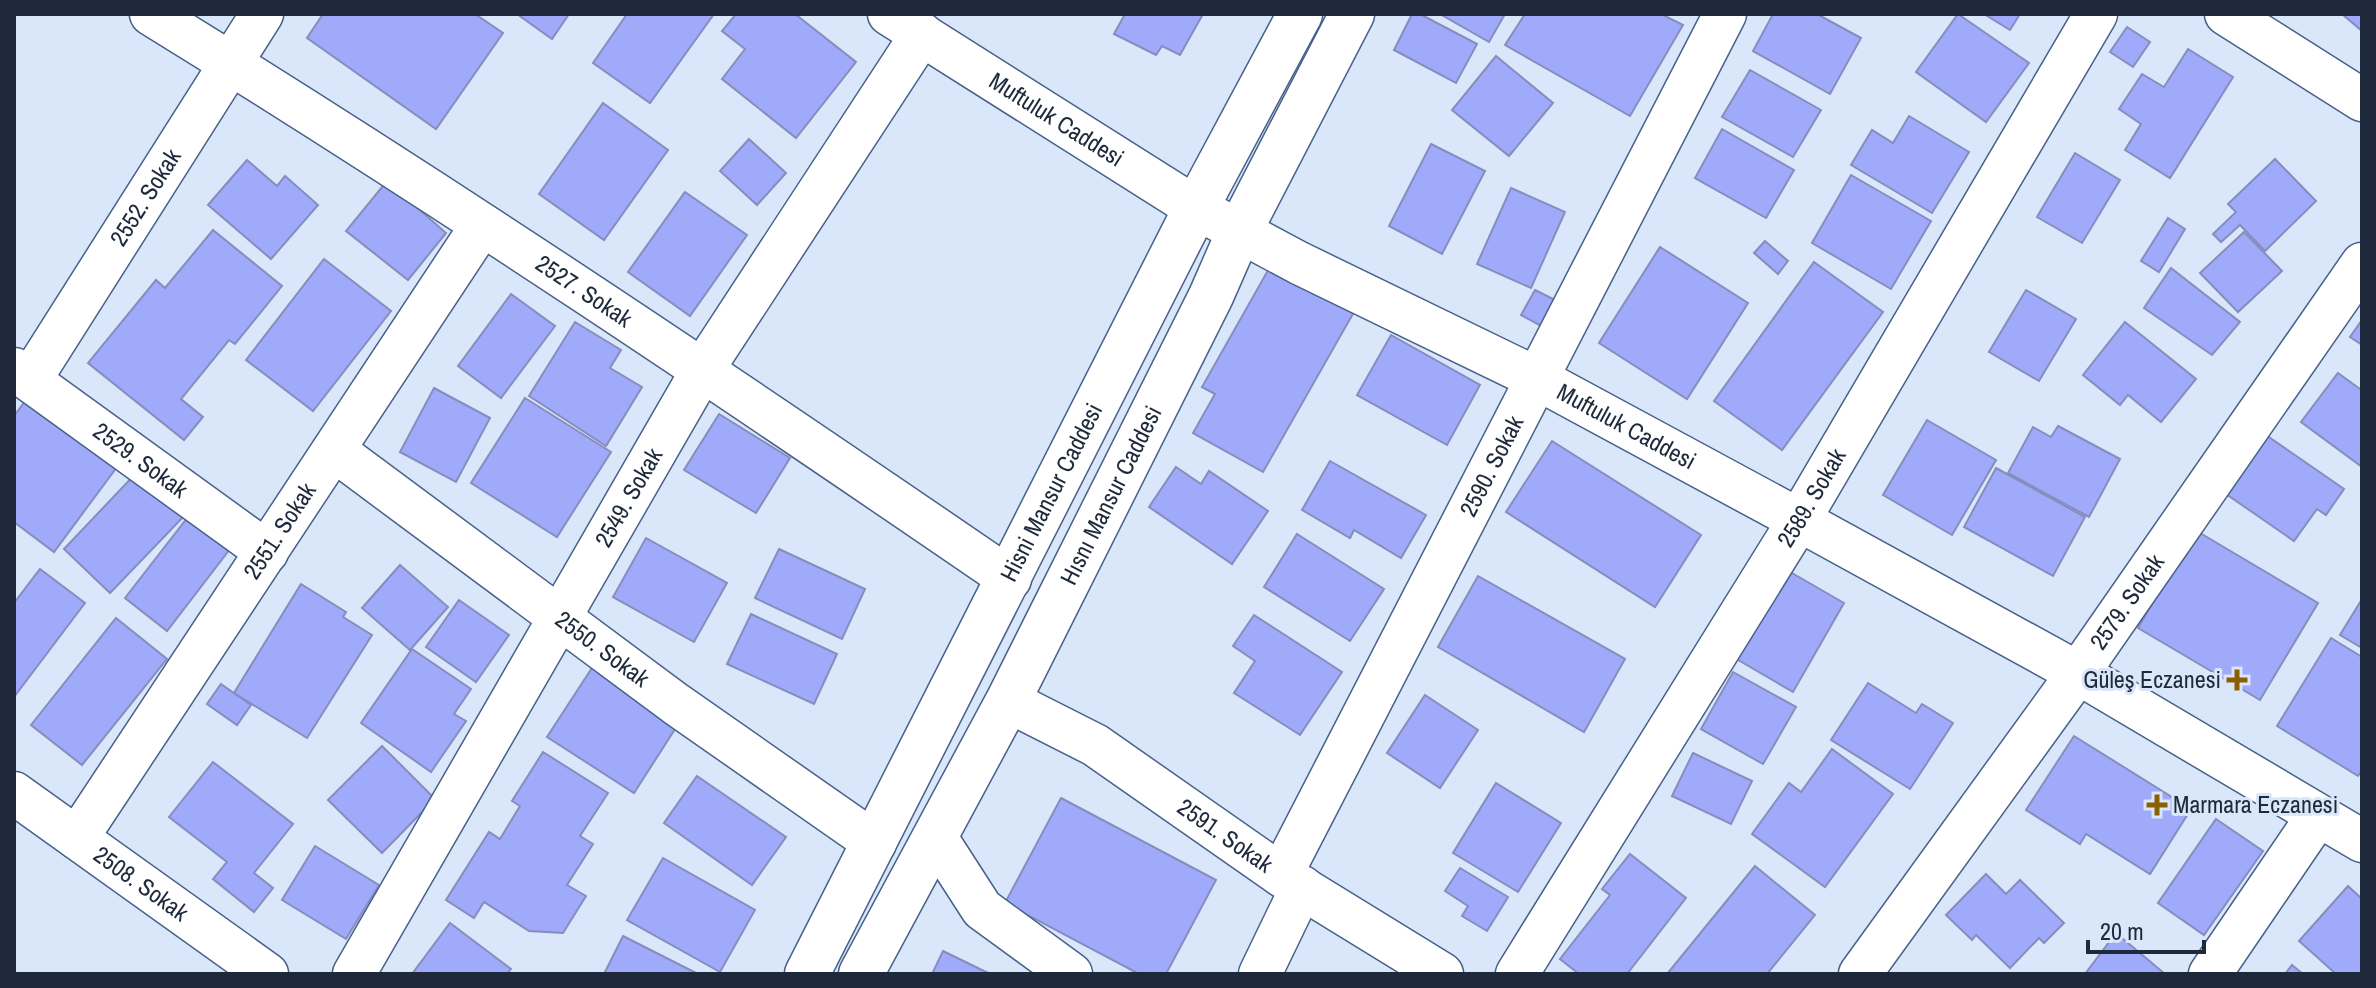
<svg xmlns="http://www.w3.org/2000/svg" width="2376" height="988" font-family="'Archivo Narrow',sans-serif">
<rect width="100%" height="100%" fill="#dae6f9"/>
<g fill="#a0aafa" stroke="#868dbe" stroke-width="2">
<polygon points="323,14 475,14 503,33 436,129 307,38"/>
<polygon points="517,14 569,14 552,39"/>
<polygon points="627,14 714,14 650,103 593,63"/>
<polygon points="736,14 795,14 856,62 796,138 722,79 745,49 722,31"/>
<polygon points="1125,14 1203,14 1180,55 1162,46 1156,55 1114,34"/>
<polygon points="1412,14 1420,14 1477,44 1456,83 1394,50"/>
<polygon points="1440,14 1505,14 1489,42"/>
<polygon points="1525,14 1661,14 1683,25 1630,116 1505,45"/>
<polygon points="1773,14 1817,14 1861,38 1830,94 1753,51"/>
<polygon points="1958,14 2029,63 1986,122 1916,72"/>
<polygon points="1984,14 2020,14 2010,30"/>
<polygon points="2342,14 2362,14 2362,31"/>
<polygon points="2127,27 2150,42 2133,67 2110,52"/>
<polygon points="2188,49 2233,77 2170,178 2125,150 2141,124 2119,109 2142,74 2164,87"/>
<polygon points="1496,56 1553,103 1509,156 1452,110"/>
<polygon points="1750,70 1821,110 1793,157 1722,117"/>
<polygon points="603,103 668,150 604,240 539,194"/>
<polygon points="1909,116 1969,152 1932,213 1851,165 1872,130 1893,143"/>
<polygon points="1722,129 1794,170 1766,218 1695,178"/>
<polygon points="749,139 786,173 757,205 720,171"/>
<polygon points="1431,144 1485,171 1442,254 1389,226"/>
<polygon points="2075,153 2120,180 2082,243 2037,217"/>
<polygon points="2275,159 2316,201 2265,251 2240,225 2221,242 2213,234 2236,212 2228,204"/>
<polygon points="247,160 277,186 285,176 318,205 271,259 208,205"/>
<polygon points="1851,175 1931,221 1891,289 1812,243"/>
<polygon points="387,181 446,233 408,280 346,231"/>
<polygon points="1511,188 1565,212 1531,288 1477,264"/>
<polygon points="685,192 747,235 690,316 628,272"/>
<polygon points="2168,218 2185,229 2159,272 2141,261"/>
<polygon points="213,230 282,286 235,344 229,340 181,399 203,417 184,440 88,363 156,280 165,288"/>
<polygon points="2244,232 2282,271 2238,312 2200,273"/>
<polygon points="1765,241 1788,261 1778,274 1754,253"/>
<polygon points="1660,247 1748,303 1687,399 1599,343"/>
<polygon points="1275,258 1358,305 1263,472 1193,433 1215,394 1202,387"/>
<polygon points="324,259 391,311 313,411 246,360"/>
<polygon points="1814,262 1883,312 1782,450 1714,401"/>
<polygon points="2171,268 2240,322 2212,355 2144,308"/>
<polygon points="1535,290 1557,301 1543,327 1521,315"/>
<polygon points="2026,290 2076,319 2039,381 1989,352"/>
<polygon points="511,294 555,326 501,398 458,366"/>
<polygon points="2362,320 2362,345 2350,337"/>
<polygon points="575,322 621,350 610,368 642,387 606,446 529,396"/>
<polygon points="2125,322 2196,379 2161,422 2128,395 2120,405 2083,375"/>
<polygon points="1391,335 1480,385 1447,445 1357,395"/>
<polygon points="2338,373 2360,389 2362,387 2362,467 2301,422"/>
<polygon points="434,388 490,418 456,482 400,452"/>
<polygon points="525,398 611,452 557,537 471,483"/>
<polygon points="26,400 117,467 54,552 14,522 14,416"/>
<polygon points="719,414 790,458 756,513 684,470"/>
<polygon points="1927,420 1996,460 1952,535 1883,495"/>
<polygon points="2058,426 2120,459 2089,517 2008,473 2033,427 2051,437"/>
<polygon points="2266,435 2344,489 2326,515 2317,509 2294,541 2226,494"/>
<polygon points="1552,441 1701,535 1655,607 1506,512"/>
<polygon points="1330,461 1426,515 1401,558 1354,530 1350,538 1302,510"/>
<polygon points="1176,467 1201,484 1209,471 1268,511 1232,564 1149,507"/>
<polygon points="1996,468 2085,517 2053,576 1964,527"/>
<polygon points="140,469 186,514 110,593 64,549"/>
<polygon points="188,517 230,549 167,631 125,598"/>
<polygon points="2195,530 2318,603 2260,700 2138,628"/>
<polygon points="1297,534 1384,589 1350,641 1264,587"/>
<polygon points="646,538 727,583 694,642 613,597"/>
<polygon points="779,549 865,589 842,639 755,598"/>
<polygon points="400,565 448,607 410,650 362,608"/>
<polygon points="40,569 85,603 14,697 14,603"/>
<polygon points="1785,569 1844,603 1793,692 1733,657"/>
<polygon points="1478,576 1625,659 1584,732 1438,647"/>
<polygon points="301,584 346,612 343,617 372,635 307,738 234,693"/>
<polygon points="2362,599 2362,648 2340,635"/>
<polygon points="459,600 509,635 476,682 426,647"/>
<polygon points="751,614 837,654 814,704 727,664"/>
<polygon points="1254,615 1342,672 1300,735 1234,693 1255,661 1233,646"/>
<polygon points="116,618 167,659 82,765 31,725"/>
<polygon points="2331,638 2362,657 2362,770 2358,776 2277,726"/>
<polygon points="412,649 471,689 454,714 466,721 431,772 361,723"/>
<polygon points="599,657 686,712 634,793 547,737"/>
<polygon points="1733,672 1796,707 1763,764 1701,729"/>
<polygon points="1868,683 1916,713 1922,704 1953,723 1910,789 1831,740"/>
<polygon points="221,684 251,705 237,725 207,704"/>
<polygon points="1425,695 1478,730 1440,788 1387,753"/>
<polygon points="2074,736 2191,809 2150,874 2086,834 2080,844 2026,810"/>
<polygon points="382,746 435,799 382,853 328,800"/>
<polygon points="1832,749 1893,794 1825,887 1752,834 1789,783 1801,792"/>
<polygon points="543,752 608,793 580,836 593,844 567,885 586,896 563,933 529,931 484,902 474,918 446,900 489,832 500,839 520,806 512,801"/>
<polygon points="1693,753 1752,781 1731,824 1672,796"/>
<polygon points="213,762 293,824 254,873 273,888 254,912 213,879 227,862 169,817"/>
<polygon points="697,776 786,837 752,885 664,823"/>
<polygon points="1496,783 1561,823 1518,892 1453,853"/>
<polygon points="1061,798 1216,880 1166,974 1139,974 1005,903"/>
<polygon points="2216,819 2263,851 2204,935 2158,903"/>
<polygon points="315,846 379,885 346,939 282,900"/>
<polygon points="1630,854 1686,898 1627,974 1579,974 1560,959 1610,895 1602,889"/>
<polygon points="663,858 755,910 720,972 627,920"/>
<polygon points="1755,866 1815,915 1767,974 1667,974"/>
<polygon points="1460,868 1508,897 1487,931 1462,916 1468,906 1445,891"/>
<polygon points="1986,874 2006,894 2020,880 2064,923 2044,943 2039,938 2010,968 1976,935 1972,940 1946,915"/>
<polygon points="2348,886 2362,899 2362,974 2336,974 2299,941"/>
<polygon points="450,923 511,969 507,974 412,974"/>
<polygon points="2116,933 2165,974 2085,974"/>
<polygon points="623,936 698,974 604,974"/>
<polygon points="943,951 984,971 991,974 932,974"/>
<polygon points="2292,965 2303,974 2285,974"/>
</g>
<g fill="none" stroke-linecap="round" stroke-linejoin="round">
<defs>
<g id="minor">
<path id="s1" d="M151 14C443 194 727 385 1010 579"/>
<path id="s2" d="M889 14 1196 208 1299 263 1538 379 1799 520 2078 673 2362 841"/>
<polyline points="2226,14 2362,100"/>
<path id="s3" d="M14 369 267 552"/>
<path id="s4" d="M30 380 262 14"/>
<path id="s5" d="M334 450 676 704 875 843"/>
<path id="s6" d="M1008 701 1095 745 1281 875 1442 974"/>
<path id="s7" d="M14 793 267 974"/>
<polyline points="935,836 982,909 1071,974"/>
<path id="s8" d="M77 838 482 225"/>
<path id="s9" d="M1281 875 1725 14"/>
<path id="s10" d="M354 974 703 369 922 34"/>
<polyline points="1260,974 1302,887"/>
<path id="s11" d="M1517 974 1799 520 2096 14"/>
<path id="s12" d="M1860 974 2078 673 2362 264"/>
<polyline points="2210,974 2317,817"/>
</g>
<g id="major">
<path id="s13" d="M807 974 1196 208 1300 14"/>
<path id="s14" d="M861 974 1008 701 1211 296 1239 232 1352 14"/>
</g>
</defs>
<use href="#minor" stroke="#46618a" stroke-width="45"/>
<use href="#major" stroke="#46618a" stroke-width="47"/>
<use href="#minor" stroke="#fff" stroke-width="42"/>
<use href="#major" stroke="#fff" stroke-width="44"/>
</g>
<g fill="#8b6003" stroke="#dae6f9" stroke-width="3">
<path d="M2233 668h8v8h8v8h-8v8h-8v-8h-8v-8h8z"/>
<path d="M2153 793h8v8h8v8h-8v8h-8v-8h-8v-8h8z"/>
</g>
<g text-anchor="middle" stroke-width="6" stroke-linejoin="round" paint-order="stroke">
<g font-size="24" fill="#1e2a3b" stroke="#dae6f9">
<text dy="8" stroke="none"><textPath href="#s2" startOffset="198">Muftuluk Caddesi</textPath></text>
<text dy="8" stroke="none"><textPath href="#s4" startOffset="216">2552. Sokak</textPath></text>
<text dy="8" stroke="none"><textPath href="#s1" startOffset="514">2527. Sokak</textPath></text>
<text dy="8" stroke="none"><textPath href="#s2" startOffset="846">Muftuluk Caddesi</textPath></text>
<text dy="8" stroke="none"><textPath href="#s3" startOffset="156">2529. Sokak</textPath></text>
<text dy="8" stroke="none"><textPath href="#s9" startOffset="460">2590. Sokak</textPath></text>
<text dy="8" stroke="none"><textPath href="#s13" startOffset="540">Hisni Mansur Caddesi</textPath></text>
<text dy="8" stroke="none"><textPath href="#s14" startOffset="540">Hısnı Mansur Caddesi</textPath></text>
<text dy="8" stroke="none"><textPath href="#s11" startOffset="560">2589. Sokak</textPath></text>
<text dy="8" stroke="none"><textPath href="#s10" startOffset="550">2549. Sokak</textPath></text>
<text dy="8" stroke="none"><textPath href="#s8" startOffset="368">2551. Sokak</textPath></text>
<text dy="8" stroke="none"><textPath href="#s12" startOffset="458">2579. Sokak</textPath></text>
<text dy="8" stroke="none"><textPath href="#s5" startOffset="334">2550. Sokak</textPath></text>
<text dy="8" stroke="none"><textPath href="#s6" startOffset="256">2591. Sokak</textPath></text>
<text dy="8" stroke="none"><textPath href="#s7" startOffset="156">2508. Sokak</textPath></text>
</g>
<g font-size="24" fill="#1e2a3b" stroke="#dae6f9" text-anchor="end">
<text x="2221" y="688">Güleş Eczanesi</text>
<text x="2173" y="813" text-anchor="start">Marmara Eczanesi</text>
</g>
</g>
<rect width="2376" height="988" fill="none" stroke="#1e2a3b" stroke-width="32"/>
<path d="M2088 940v12h116v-12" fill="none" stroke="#1e2a3b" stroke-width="4"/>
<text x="2100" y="940" font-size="24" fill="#1e2a3b" stroke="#dae6f9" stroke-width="6" paint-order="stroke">20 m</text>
</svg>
